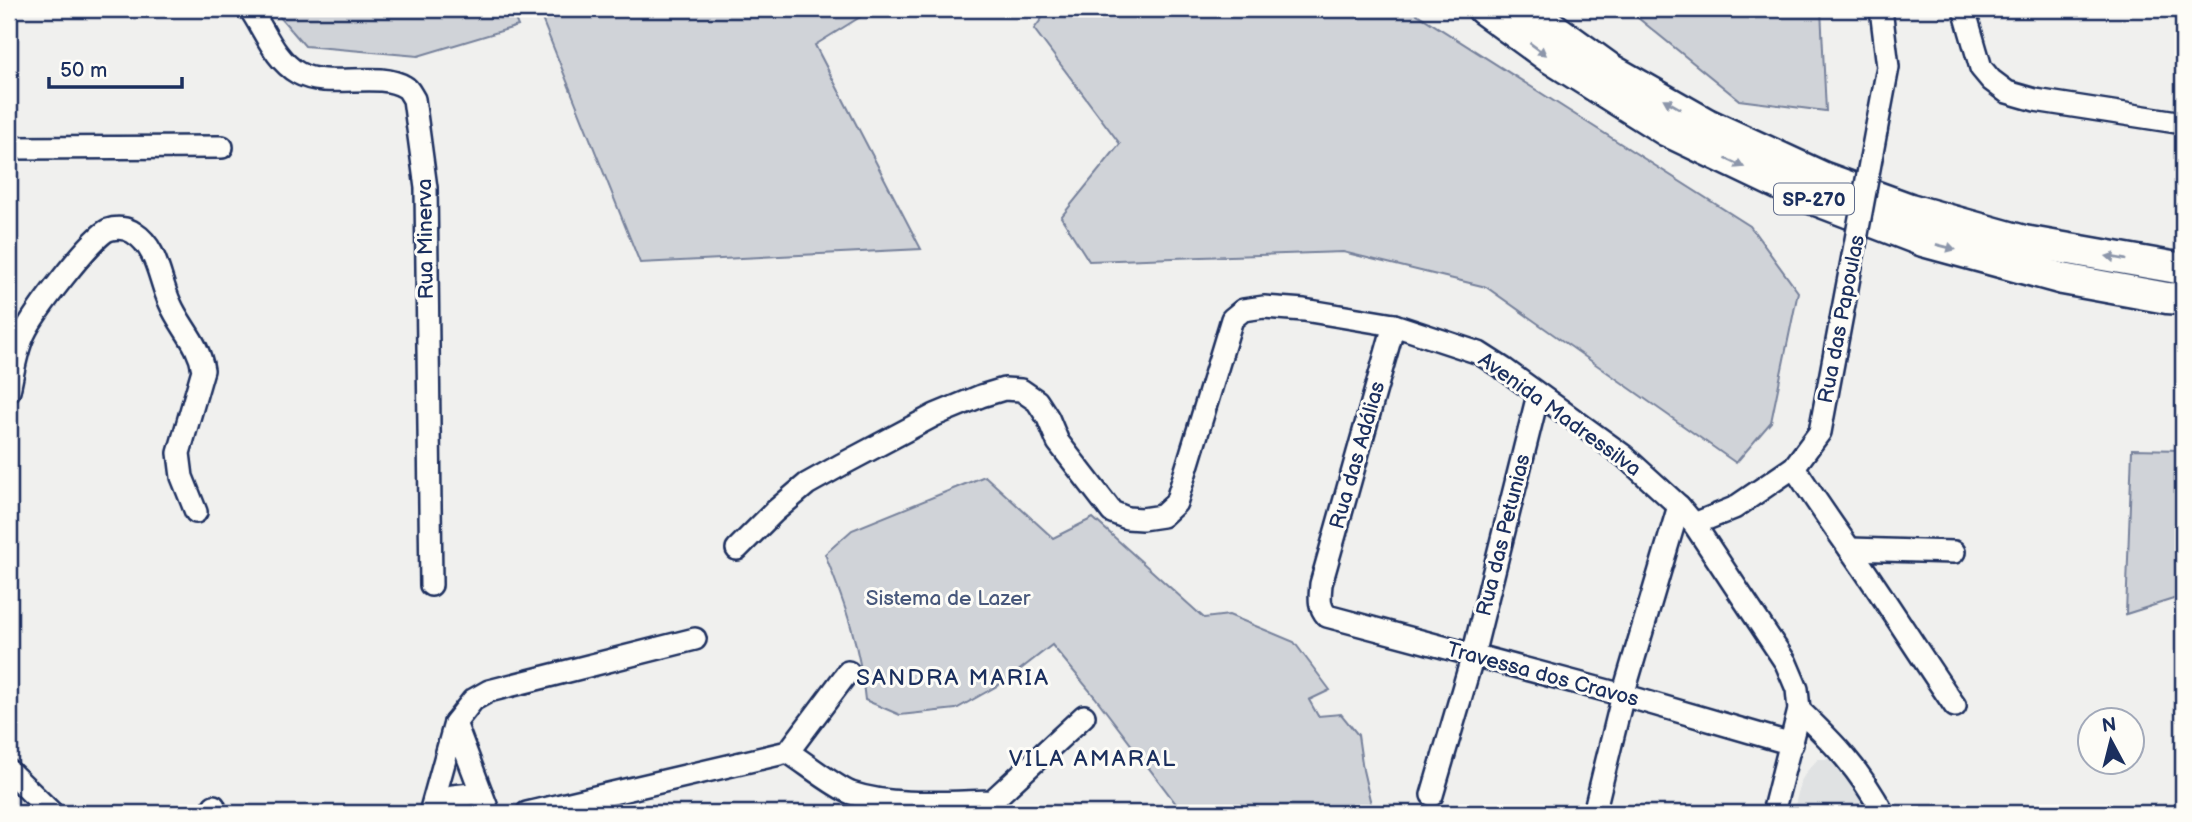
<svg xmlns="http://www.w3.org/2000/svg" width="2192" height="822" font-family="'Balsamiq Sans',sans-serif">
<rect width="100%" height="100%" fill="#f0f0ee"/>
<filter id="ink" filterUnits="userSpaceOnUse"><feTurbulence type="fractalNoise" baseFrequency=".0143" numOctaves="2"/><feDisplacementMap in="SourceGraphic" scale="14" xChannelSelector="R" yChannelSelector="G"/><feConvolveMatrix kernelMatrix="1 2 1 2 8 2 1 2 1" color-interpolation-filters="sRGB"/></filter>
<g filter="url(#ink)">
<polygon fill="#e0e2e3" points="1818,759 1830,759 1842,766 1865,802 1868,813 1793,813 1801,781 1807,771"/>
<g fill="#d0d3d8" stroke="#76819b" stroke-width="2">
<polygon points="273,9 511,9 518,26 418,56 305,46"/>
<polygon points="538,9 873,9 815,45 921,249 640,263"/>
<polygon points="1049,9 1409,9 1750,226 1798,292 1771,422 1736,463 1486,287 1343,252 1089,261 1061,217 1120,144 1034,29"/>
<polygon points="1627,9 1821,9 1826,111 1739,100"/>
<polygon points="2132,449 2183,450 2183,596 2126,614"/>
<path d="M985 476 1053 538 1093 518 1204 618 1229 615 1294 642 1330 690 1309 700 1318 716 1341 714 1358 735 1363 770 1373 813H1183L1095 697 1052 645 1004 682 956 709 900 715 865 700C860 645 845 605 825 554L852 530Z"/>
</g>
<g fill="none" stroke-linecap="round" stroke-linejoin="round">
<defs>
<g id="minor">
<path d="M250 9C265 31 275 60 298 73 328 90 378 70 405 87 409 89 411 95 414 99L426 188 431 585"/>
<polyline points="1964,9 1981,68 1991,80 2007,92 2035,100 2183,123"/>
<polyline points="1876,131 1888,67 1881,9"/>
<polyline points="9,148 222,147"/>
<path d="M1394 325 1321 584C1320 597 1318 606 1327 616L1623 695 1792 744"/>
<path d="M9 391C13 373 16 351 24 334 33 314 91 238 108 230 117 227 127 228 134 233 158 248 159 280 170 303 180 327 199 343 203 370L179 453 182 477 196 512"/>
<path d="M1794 467C1812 495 1830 521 1849 548 1886 600 1919 654 1955 706"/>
<polyline points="1694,524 1734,508 1794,467 1820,432 1850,272"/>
<polyline points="737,549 774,512 807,484 841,465 935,415 981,396 1004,389 1021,390 1037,401 1048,418 1058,442 1112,512 1127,518 1142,519 1162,516 1176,503 1232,319 1243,310 1264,307 1304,310 1394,325 1479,353 1504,369 1624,456 1679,506 1694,524 1786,663 1797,689 1799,710 1773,813"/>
<polyline points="1850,549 1954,552"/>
<path d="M1799 710C1835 744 1859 769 1883 813"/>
<polyline points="455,723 489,813"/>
<path d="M788 752C804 762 835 787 851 793 893 807 948 802 992 801L1084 716"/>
<polyline points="9,771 52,813"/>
<polyline points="1432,795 1473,655 1538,395"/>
<polyline points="434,801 453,796 481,793"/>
<polyline points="212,813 214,806"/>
<polyline points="430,813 455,723 473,700 489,691 695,639"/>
<polyline points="527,813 788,752 848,672"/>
<polyline points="1594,813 1623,695 1679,506"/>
</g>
<g id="highway">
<polyline points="1483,9 1549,57 1667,131 1795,192 1923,241 2063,279 2167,298 2183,299"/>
<polyline points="1527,9 1610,69 1707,124 1822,177 1910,209 2024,241 2183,269"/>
</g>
</defs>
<use href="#minor" stroke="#1b2f5e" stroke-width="26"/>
<use href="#highway" stroke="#1b2f5e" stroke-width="35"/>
<use href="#minor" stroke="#fdfcf7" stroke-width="21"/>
<use href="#highway" stroke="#fdfcf7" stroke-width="30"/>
<defs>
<polyline id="minor-bridge" points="1850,272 1876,131"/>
</defs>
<use href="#minor-bridge" stroke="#1b2f5e" stroke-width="26" stroke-linecap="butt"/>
<use href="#minor-bridge" stroke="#fdfcf7" stroke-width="21"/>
</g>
<defs><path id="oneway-solid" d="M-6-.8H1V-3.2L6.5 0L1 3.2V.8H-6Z" transform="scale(1.75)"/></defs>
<g fill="#8c96aa">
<use href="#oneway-solid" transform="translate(1538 49) rotate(36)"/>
<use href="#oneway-solid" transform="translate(1672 104) rotate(-150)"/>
<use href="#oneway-solid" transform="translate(1735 163) rotate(25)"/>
<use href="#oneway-solid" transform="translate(1946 247) rotate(15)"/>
<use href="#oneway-solid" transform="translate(2116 258) rotate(-170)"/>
</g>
</g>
<g text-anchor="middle" stroke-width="6" stroke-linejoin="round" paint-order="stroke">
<rect fill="#fdfcf7" stroke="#5f6c8c" stroke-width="2" x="1774" y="183.5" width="80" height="31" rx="5"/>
<g font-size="19" font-weight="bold" fill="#1b2f5e">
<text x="1814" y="206">SP-270</text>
</g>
<g font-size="21" fill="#1b2f5e" stroke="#fdfcf7">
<text transform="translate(425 239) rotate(-91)" y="7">Rua Minerva</text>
<text transform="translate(1841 319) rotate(-79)" y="7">Rua das Papoulas</text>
<text transform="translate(1560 414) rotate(36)" y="7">Avenida Madressilva</text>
<text transform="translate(1357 455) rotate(-74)" y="7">Rua das Adálias</text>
<text transform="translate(1503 535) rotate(-76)" y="7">Rua das Petunias</text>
<text transform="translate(1543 674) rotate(15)" y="7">Travessa dos Cravos</text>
</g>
<g font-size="21" fill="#48587c" stroke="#fdfcf7">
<text x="948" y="605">Sistema de Lazer</text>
</g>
<g font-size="23" letter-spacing="2" fill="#1b2f5e" stroke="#fdfcf7">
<text x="953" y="685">SANDRA MARIA</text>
<text x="1093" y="766">VILA AMARAL</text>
</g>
</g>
<rect width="2192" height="822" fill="none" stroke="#fdfcf7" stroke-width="35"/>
<rect x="18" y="18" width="2157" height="787" fill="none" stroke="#1b2f5e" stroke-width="2.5" filter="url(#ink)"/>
<g transform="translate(2111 741) rotate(353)"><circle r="33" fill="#fdfcf7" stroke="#a3aaba" stroke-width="2"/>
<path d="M0-5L12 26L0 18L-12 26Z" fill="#1b2f5e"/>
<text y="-10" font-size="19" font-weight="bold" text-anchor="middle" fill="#1b2f5e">N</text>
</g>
<path d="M49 77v10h133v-10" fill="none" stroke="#1b2f5e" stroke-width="3.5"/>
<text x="60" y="77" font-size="21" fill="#1b2f5e" stroke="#fdfcf7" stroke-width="5" paint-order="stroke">50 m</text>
</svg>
